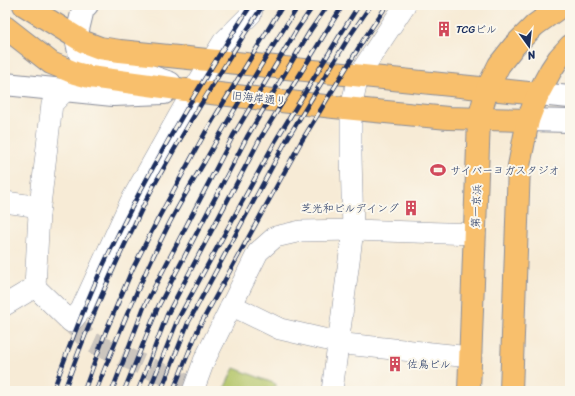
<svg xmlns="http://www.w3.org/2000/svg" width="575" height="396" font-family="Sriracha,'Klee One',sans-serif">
<rect width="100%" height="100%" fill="#fbf7ec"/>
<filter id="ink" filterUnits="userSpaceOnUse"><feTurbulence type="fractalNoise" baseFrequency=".025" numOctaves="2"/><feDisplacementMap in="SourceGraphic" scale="8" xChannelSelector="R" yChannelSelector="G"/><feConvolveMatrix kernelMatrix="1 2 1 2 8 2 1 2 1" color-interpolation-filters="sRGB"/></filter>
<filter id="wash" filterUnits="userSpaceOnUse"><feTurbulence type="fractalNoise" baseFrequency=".012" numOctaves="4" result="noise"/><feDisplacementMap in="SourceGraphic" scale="16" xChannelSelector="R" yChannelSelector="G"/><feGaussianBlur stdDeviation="0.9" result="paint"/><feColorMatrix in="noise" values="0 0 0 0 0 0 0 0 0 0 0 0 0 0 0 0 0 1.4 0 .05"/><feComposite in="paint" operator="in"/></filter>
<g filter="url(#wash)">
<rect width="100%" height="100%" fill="#f7ebd6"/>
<polygon fill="#b3c568" stroke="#677a63" points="234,368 276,384 273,391 223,391"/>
</g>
<g filter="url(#ink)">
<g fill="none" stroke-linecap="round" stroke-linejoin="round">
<polyline stroke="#cbc5be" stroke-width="21" stroke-dasharray="21 10" stroke-linecap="butt" points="71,322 89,341 194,388"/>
<defs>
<g id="minor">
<polyline points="5,202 33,206 39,214"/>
<polyline points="35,287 71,322 81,310 130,203 193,91 212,60 223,42 251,14 253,5"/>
<polyline points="5,305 35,287 39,214 52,104 65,91"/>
<polyline points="231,305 280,329 345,344 470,357"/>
<polyline points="193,391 204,361 258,252 275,237 301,231 353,230 475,234"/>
<polyline points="332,391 353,230 351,156 351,109 358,76 405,5"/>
</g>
<g id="tertiary">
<polyline points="87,5 83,9 76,38 79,52 82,57 127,68 170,83"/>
<polyline points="5,84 113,95 164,93"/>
<polyline points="538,94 570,97"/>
<polyline points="528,120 570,121"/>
</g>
<g id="trunk">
<polyline points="24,5 84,42 100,48 120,51 538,94"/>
<polyline points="5,27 51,63 75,73 90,77 193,91 334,107 448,118 528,120"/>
<polyline points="469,391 479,119 487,89 499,65 514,46 535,25 563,5"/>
<polyline points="511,391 519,166 528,120 538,94 551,70 559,58 570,46"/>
</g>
</defs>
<use href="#minor" stroke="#898d9a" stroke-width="22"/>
<use href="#tertiary" stroke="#898d9a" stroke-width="24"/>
<use href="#trunk" stroke="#898d9a" stroke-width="24"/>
<use href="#minor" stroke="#fff" stroke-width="21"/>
<use href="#tertiary" stroke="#fff" stroke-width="22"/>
<use href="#trunk" stroke="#f8bf6c" stroke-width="22"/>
<defs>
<g id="rail">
<path d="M53 391C70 344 87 298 109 253 150 167 199 85 251 5"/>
<path d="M64 391C84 336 106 282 132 230 138 217 144 204 151 191 185 128 224 66 263 5"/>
<polyline points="84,391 106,331 132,270 159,217 205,133 283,5"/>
<path d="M96 391C118 334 142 277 170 222 181 201 193 181 205 161 235 108 266 56 299 5"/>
<polyline points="112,391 144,307 233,136 296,31 314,5"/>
<polyline points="124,391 158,307 247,137 310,31 328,5"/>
<polyline points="138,391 167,315 260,139 326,32 343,5"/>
<polyline points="149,391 178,319 276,140 340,35 359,5"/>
<polyline points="161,391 188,323 286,141 349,37 371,5"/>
<polyline points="173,391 199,327 301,142 364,39 387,5"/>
</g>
</defs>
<use href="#rail" stroke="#1b2f5e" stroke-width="4.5"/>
<use href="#rail" stroke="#fbf7ec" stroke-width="3" stroke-dasharray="9" stroke-linecap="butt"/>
</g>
</g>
<defs>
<symbol id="building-bare" viewBox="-9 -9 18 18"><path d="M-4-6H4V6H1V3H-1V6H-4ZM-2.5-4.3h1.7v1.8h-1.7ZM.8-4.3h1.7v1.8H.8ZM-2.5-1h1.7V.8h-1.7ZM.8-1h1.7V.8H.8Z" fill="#d1495b" stroke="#fbf7ec" stroke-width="2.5" paint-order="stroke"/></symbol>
<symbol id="stadium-bare" viewBox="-9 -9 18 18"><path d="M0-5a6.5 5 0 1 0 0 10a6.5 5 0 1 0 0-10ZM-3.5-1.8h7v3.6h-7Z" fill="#d1495b" stroke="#fbf7ec" stroke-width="2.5" paint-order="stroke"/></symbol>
</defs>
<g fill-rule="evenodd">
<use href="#building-bare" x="433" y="18" width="22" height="22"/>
<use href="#stadium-bare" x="427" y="159" width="22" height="22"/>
<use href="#building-bare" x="400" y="197" width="22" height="22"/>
<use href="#building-bare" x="384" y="353" width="22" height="22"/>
</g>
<g text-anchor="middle" stroke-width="4" stroke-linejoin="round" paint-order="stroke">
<g font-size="11" fill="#1b2f5e" stroke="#fbf7ec" text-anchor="start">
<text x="456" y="33">TCGビル</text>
<text x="450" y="174">サイバーヨガスタジオ</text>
<text x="399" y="212" text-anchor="end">芝光和ビルデイング</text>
<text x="407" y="368">佐鳥ビル</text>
</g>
<g font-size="11" fill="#1b2f5e" stroke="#fbf7ec">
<text transform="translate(259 98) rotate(6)" y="4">旧海岸通り</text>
<text transform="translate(476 206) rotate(-88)" y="4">第一京浜</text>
</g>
</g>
<rect width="575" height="396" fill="none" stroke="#fbf7ec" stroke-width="20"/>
<g transform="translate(529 46) rotate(165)" stroke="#fbf7ec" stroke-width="3" paint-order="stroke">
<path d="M0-3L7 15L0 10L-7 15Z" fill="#1b2f5e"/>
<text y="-6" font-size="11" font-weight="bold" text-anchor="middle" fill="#1b2f5e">N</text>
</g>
</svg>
